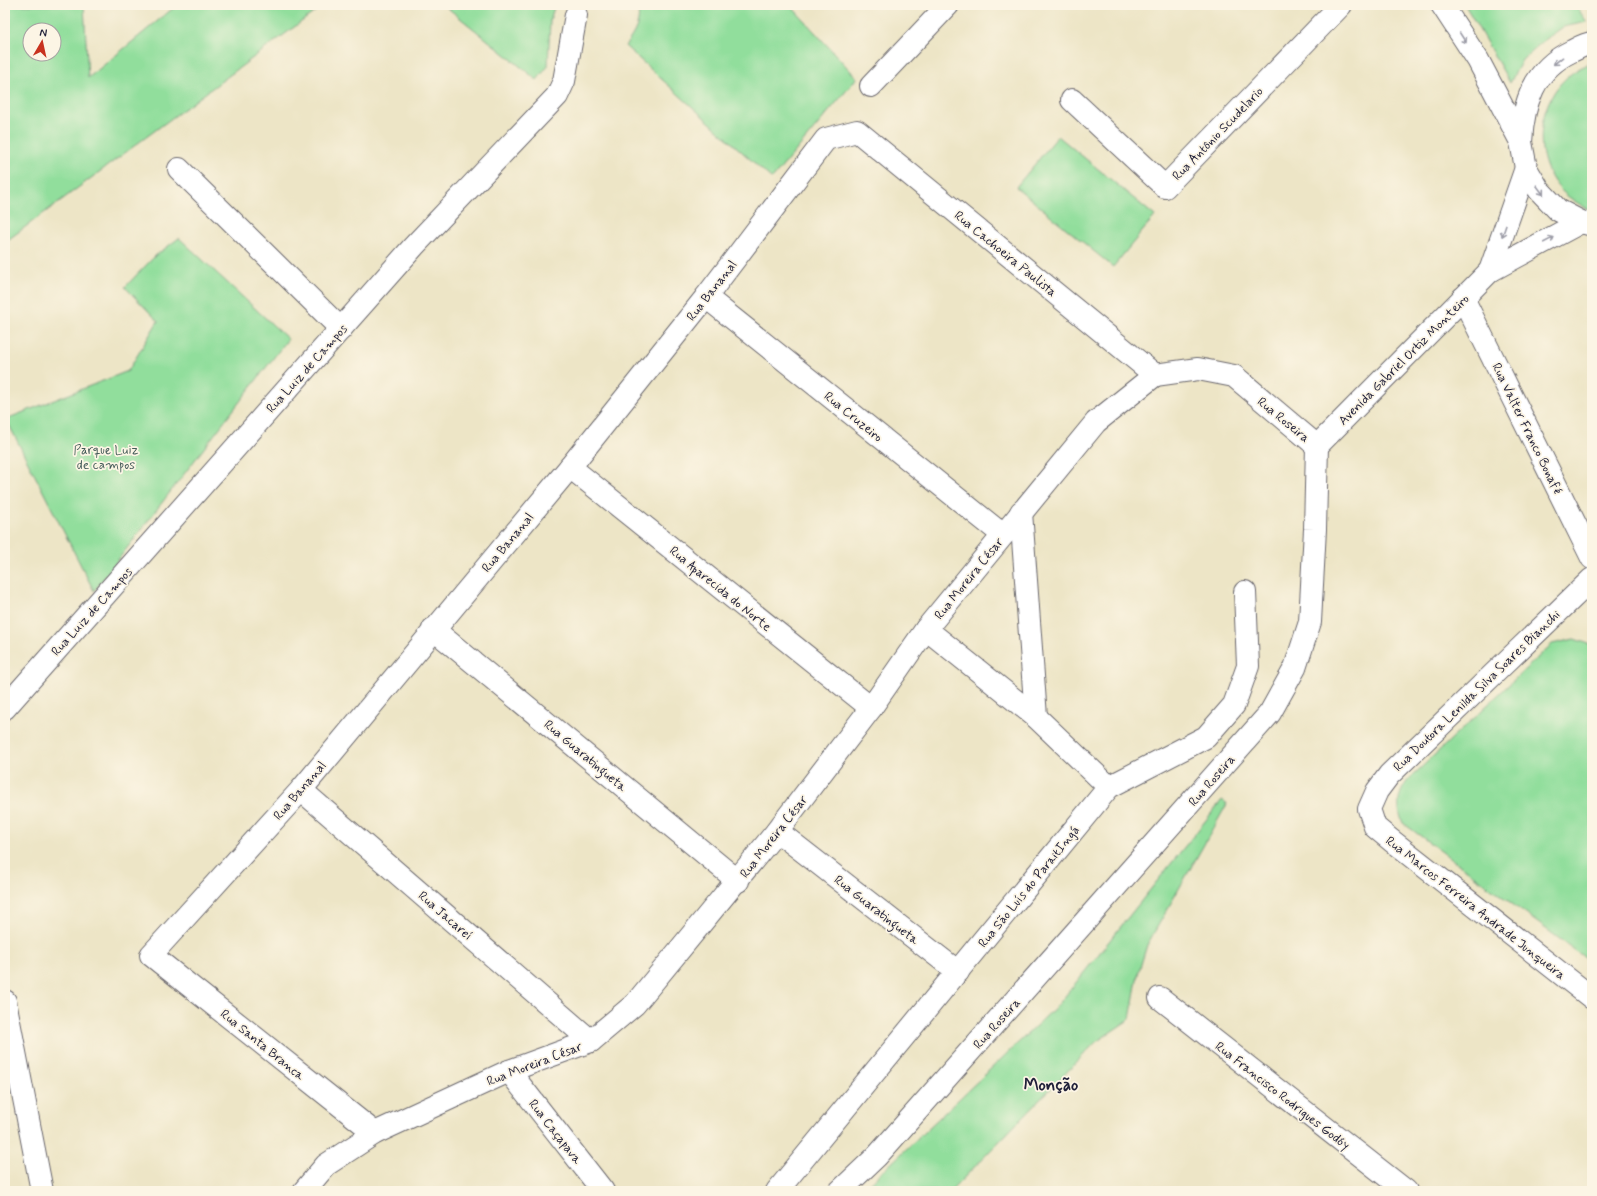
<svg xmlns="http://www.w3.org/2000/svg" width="1597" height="1196" font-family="Mynerve,sans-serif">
<rect width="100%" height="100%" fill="#fcf5e5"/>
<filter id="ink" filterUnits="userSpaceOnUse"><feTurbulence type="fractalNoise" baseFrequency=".025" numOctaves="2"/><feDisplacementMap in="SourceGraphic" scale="8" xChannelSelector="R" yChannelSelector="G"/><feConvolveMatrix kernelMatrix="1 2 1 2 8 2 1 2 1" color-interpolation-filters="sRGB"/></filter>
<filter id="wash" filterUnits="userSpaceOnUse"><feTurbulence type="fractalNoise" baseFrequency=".012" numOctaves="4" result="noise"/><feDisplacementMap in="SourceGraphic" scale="16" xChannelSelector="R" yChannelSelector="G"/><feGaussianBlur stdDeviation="0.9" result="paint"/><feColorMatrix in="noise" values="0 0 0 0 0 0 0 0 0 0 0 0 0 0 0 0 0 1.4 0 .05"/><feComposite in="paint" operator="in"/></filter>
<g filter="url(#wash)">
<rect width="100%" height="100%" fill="#ede5c6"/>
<g fill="#91de9c" stroke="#5a806c" fill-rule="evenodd">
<path d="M5 5H84L88 78 177 5H324L5 242ZM30 30H54V54H30Z"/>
<polygon points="444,5 555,5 550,20 548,66 537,80"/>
<path d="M636 5H790L857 78 772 179 625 46C634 34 643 20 636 5Z"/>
<polygon points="1465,5 1575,5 1587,22 1563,27 1542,42 1522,60 1510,83"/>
<path d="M1592 63V210C1585 208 1579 204 1573 200 1523 168 1534 81 1592 63Z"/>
<polygon points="1058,136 1155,216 1113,267 1016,187"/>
<polygon points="179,238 288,339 94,591 6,419 128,371 158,321 125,287 155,256"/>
<path d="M1574 639 1592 645V963L1403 823C1396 807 1397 795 1408 780L1552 644Z"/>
<polygon points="1222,800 1227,804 1147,945 1138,974 1130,1019 1096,1042 951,1191 862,1191 1058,1005"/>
</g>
</g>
<g filter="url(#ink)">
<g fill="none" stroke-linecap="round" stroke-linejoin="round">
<defs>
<g id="minor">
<polyline points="871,86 948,5"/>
<polyline points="1072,100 1165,187 1341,5"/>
<polyline points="179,169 341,329"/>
<polyline points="1490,271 1526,168"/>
<polyline points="706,297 1003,535"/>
<polyline points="1463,298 1592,558"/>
<polyline points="1155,375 1198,369 1234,376 1317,446"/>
<polyline points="1317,446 1490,271 1581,222"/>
<polyline points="570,467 871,708"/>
<polyline points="1021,512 1036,717"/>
<polyline points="1592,579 1389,775 1377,791 1369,809 1375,827 1392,841 1592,998"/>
<polyline points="433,629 738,881"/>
<polyline points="926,629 1036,717 1109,787"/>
<polyline points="5,708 414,246 557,96 564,81 576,15"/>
<polyline points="301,790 591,1041"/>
<polyline points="777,831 958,972"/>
<polyline points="1160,998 1406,1191"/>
<polyline points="5,1001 42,1191"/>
<polyline points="509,1071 603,1191"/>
<polyline points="375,1133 151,955 301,790 570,467 706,297 826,139 857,131 1155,375"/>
<polyline points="304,1191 326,1165 375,1133 509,1071 591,1041 635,1004 777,831 871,708 926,629 1096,422 1155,375"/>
<polyline points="777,1191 1109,787 1206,737 1234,705 1248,666 1245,592"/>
<polyline points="840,1191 877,1156 1270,713 1295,668 1310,622 1315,529 1317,446"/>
</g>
<g id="major">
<polyline points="1442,5 1478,60 1521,142 1526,168 1539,190 1558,210 1581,222 1592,225"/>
<path d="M1521 142C1523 103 1534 69 1572 51 1578 48 1585 44 1592 43"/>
</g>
</defs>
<use href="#minor" stroke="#69666c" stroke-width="24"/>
<use href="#major" stroke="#69666c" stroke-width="24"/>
<use href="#minor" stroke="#fff" stroke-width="22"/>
<use href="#major" stroke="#fff" stroke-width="22"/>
</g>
<defs><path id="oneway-shaft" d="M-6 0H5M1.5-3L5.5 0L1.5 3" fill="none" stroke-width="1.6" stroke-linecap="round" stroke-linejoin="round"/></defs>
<g stroke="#9c9ca7">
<use href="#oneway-shaft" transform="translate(1463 38) rotate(57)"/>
<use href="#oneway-shaft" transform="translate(1558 61) rotate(141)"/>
<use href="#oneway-shaft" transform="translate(1540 190) rotate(53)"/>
<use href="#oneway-shaft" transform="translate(1504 231) rotate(109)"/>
<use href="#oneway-shaft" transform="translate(1549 240) rotate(-28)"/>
</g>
</g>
<g text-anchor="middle" stroke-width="3.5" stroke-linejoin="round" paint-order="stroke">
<g font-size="13" fill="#22223b" stroke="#fcf5e5">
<text transform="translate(1217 133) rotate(-46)" y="5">Rua Antônio Scudelario</text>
<text transform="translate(1006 253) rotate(39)" y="5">Rua Cachoeira Paulista</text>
<text transform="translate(711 290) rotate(-52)" y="5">Rua Bananal</text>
<text transform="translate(1403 359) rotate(-45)" y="5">Avenida Gabriel Ortiz Monteiro</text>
<text transform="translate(306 368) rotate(-48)" y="5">Rua Luiz de Campos</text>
<text transform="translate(854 416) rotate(39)" y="5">Rua Cruzeiro</text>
<text transform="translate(1284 419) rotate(39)" y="5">Rua Roseira</text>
<text transform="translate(1528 428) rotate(64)" y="5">Rua Valter Franco Bonafé</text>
<text transform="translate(507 542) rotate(-50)" y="5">Rua Bananal</text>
<text transform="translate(968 578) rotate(-51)" y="5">Rua Moreira César</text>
<text transform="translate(721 588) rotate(39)" y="5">Rua Aparecida do Norte</text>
<text transform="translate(91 611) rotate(-48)" y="5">Rua Luiz de Campos</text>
<text transform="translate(1476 690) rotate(-44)" y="5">Rua Doutora Lenilda Silva Soares Bianchi</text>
<text transform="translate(586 755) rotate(40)" y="5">Rua Guaratingueta</text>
<text transform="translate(1211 780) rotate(-49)" y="5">Rua Roseira</text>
<text transform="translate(299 790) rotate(-49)" y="5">Rua Bananal</text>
<text transform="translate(773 836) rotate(-52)" y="5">Rua Moreira César</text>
<text transform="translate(1028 886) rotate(-51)" y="5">Rua São Luís do ParaitIngá</text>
<text transform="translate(1476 907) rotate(38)" y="5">Rua Marcos Ferreira Andrade Junqueira</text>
<text transform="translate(877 909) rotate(38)" y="5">Rua Guaratingueta</text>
<text transform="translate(446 915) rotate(41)" y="5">Rua Jacareí</text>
<text transform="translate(996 1023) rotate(-48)" y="5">Rua Roseira</text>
<text transform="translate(263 1044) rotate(39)" y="5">Rua Santa Branca</text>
<text transform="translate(534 1063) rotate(-21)" y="5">Rua Moreira César</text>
<text transform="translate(1283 1095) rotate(38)" y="5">Rua Francisco Rodrigues Godóy</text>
<text transform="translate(556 1131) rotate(52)" y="5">Rua Caçapava</text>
</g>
<g font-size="13" fill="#435a58" stroke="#fcf5e5">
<text x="106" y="454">Parque Luiz<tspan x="106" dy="15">de campos</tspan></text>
</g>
<g font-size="17" font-weight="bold" fill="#22223b" stroke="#fcf5e5">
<text x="1051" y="1090">Monção</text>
</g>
</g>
<rect width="1597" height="1196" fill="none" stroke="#fcf5e5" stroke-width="20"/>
<g transform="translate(42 42) rotate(9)"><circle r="19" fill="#fcf5e5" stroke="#a5a1a1"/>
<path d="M0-3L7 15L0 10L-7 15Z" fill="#c8321e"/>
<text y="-6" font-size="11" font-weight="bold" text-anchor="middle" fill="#22223b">N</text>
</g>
</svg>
